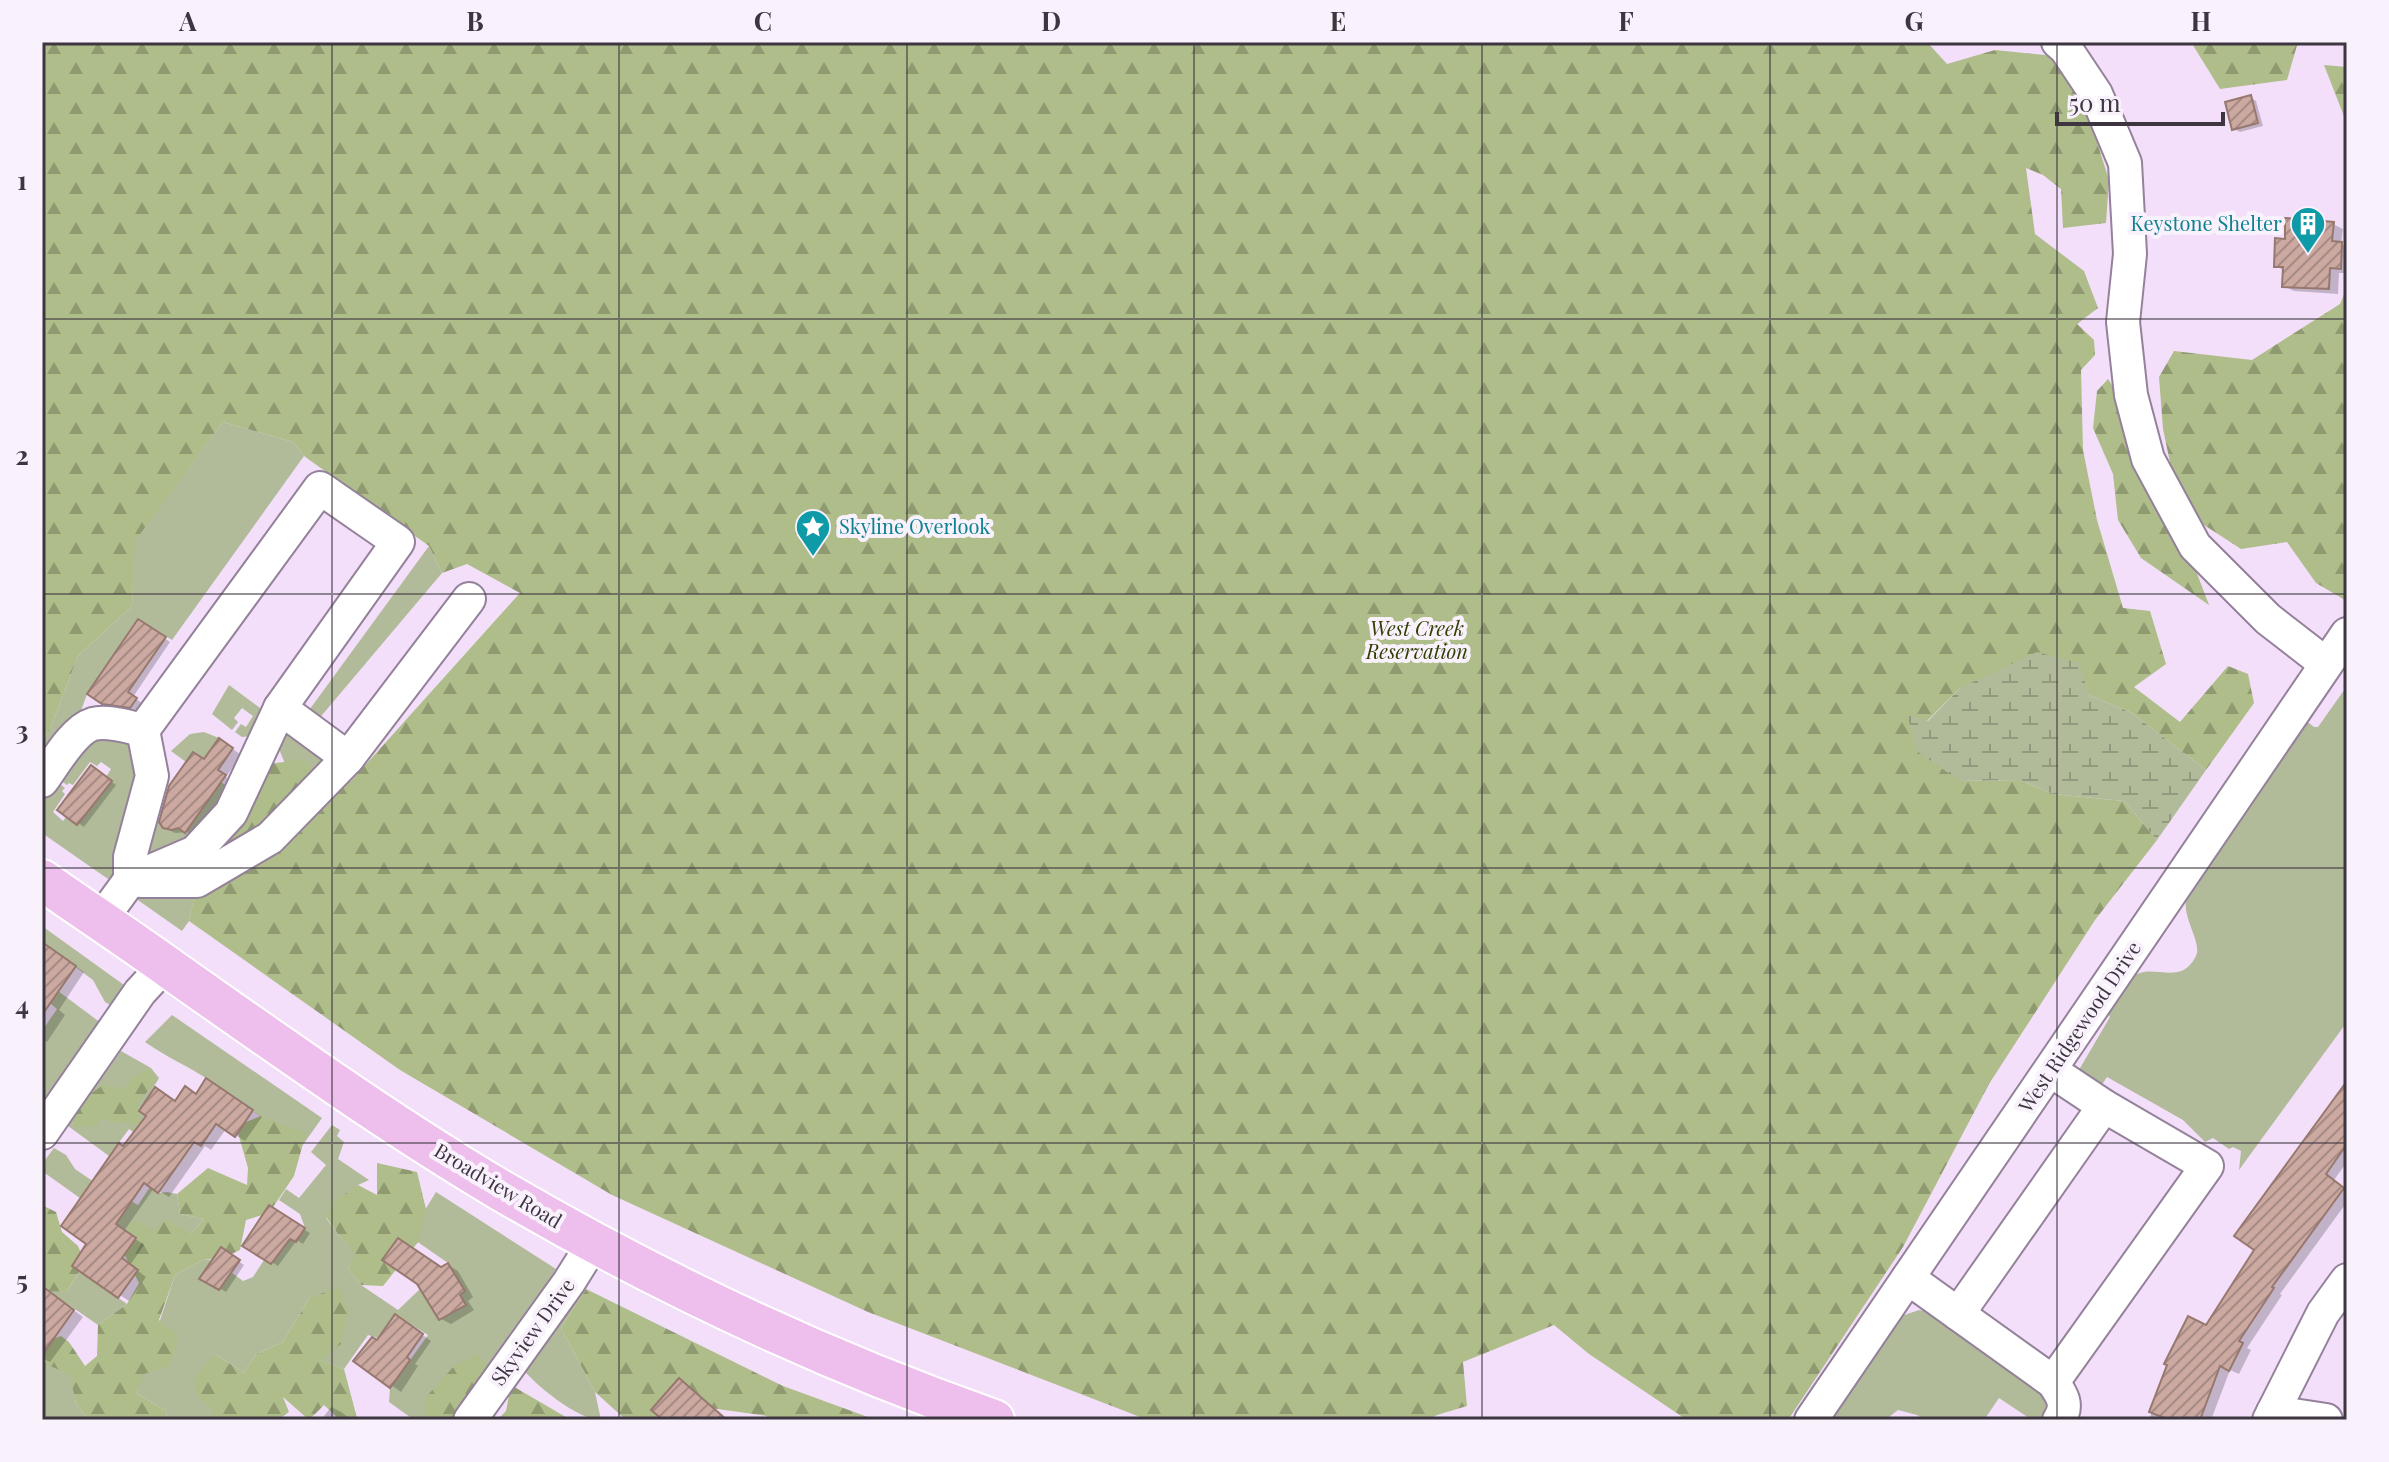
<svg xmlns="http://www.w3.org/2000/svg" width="2389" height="1462" font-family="'Playfair Display',serif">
<defs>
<pattern id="forest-firs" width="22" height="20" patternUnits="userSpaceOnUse" patternTransform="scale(2)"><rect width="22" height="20" fill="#aebd89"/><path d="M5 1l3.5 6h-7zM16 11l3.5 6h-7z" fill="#8f9a71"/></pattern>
<pattern id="wetland-marsh" width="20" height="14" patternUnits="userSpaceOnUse" patternTransform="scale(2)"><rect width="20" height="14" fill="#b1bb99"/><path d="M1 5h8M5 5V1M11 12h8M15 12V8" fill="none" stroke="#91997e"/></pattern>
<pattern id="building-hatch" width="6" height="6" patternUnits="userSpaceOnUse" patternTransform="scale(2)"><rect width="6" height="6" fill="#cba9a0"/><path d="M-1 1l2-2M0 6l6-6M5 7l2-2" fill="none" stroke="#a68a84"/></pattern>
</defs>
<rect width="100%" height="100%" fill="#f3dffa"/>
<g fill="#b1bb99">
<polygon points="223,422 293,442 304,456 172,640 138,619 87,694 77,722 42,771 42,738 49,732 78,656 132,606 134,541"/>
<polygon points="429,546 442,573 317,721 307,713"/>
<polygon points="229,685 268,714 251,736 242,737 235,732 241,724 246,727 253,716 242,708 234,718 238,722 232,730 212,714"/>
<path d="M2347 686V1022L2239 1170 2241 1151 2233 1147 2229 1149 2213 1138 2205 1142 2183 1120 2107 1077 2097 1092 2076 1075 2110 1017 2106 1010C2115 997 2124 978 2140 973 2159 967 2182 984 2196 956 2202 943 2183 919 2186 901 2188 893 2194 885 2197 878L2305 720 2314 727H2318Z"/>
<polygon points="91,732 115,732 141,752 120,869 108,879 42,833 42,793 52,778 65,788 62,791 65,794 53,812 63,821 66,817 77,825 111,781 106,777 111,769 101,762 97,766 90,762 73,785 69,783 67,785 54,776"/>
<polygon points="204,732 219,738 204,759 193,752 186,762 171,751 190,734"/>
<polygon points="293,734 328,762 319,780 286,766 274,737"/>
<polygon points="221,782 234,791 189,846 138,858 152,810 159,815 159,822 163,828 171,830 178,828 184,833"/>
<polygon points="142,889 196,889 189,921 182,931 135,898"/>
<polygon points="42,926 124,985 117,1009 105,1002 93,980 42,942"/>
<polygon points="58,991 105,1026 42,1109 42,1031 57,1009 50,1003"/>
<path d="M172 1015 322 1118 302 1146C271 1125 241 1101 209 1080 188 1066 166 1057 145 1042Z"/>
<polygon points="121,1051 151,1068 159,1078 139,1111 162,1127 175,1162 129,1129 109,1156 68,1126"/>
<polygon points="332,1125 340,1130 337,1136 344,1142 338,1159 369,1180 358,1185 326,1218 340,1237 357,1254 348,1268 361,1285 398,1310 420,1289 439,1320 466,1305 460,1295 464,1291 448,1263 409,1236 436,1192 556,1269 456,1420 414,1420 389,1402 390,1388 428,1335 396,1315 378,1338 368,1335 344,1369 319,1360 310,1297 283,1342 256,1354 244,1373 215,1354 215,1412 204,1420 167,1420 166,1411 136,1393 175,1275 204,1259 213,1260 200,1279 219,1290 231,1272 243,1281 253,1277 264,1260 271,1264 290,1239 296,1242 305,1228 300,1214 279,1200 286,1189 299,1198 326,1165 311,1152"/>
<polygon points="54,1148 66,1155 75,1169 125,1203 128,1199 138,1205 150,1187 158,1193 167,1192 177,1194 180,1214 204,1219 191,1234 155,1231 136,1238 42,1171 42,1164"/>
<polygon points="80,1271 127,1304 98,1325 49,1291 66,1292"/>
<path d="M580 1286 586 1289 561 1328 595 1392 601 1420C578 1420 535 1385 520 1366Z"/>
<polygon points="1919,1310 1936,1313 2055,1396 2039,1420 2032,1420 1999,1398 1984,1420 1925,1420 1917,1415 1898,1410 1885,1420 1828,1420 1896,1318"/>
<polygon points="42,1361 71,1375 76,1404 89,1420 42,1420"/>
</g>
<g fill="url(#forest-firs)">
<polygon points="42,42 1927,42 1947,64 1995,50 2055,56 2085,104 2109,180 2106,223 2063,228 2061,189 2043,175 2026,168 2035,234 2084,271 2098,308 2077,324 2094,340 2095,355 2081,370 2083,450 2097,520 2123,608 2150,611 2166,664 2134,687 2180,722 2228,666 2248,674 2254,703 2206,770 2132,713 2089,695 1960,688 1927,721 1908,716 1960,781 2020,780 2053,794 2124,801 2157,840 2095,920 1989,1084 1903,1247 1788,1420 1687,1420 1589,1354 1554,1325 1463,1362 1467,1406 1437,1415 1427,1420 1148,1420 868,1312 612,1195 400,1070 189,921 202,860 262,765 304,759 323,786 351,781 520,593 467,564 442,573 429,546 304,456 293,442 223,422 135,541 132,606 78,656 49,732 42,738"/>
<polygon points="2191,42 2298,42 2287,80 2220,89"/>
<polygon points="2324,65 2347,67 2347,124"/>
<polygon points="2347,287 2347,597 2345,600 2316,583 2287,542 2241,549 2201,523 2174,481 2163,429 2159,377 2174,351 2252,360 2340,304"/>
<polygon points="2108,379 2120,397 2146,490 2193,563 2209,605 2141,558 2118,520 2113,474 2093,428 2097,391"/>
<path d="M150 1069 157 1081 138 1102 140 1125C124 1121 116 1125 103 1118L94 1126 75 1128 72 1113 89 1095 103 1085 125 1089 131 1077Z"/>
<polygon points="261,1116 306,1133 294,1176 269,1213 246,1220 240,1250 221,1259 204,1259 175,1275 159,1320 178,1335 170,1366 144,1374 136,1393 166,1411 167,1420 89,1420 76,1404 70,1375 46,1364 44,1342 61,1336 69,1342 85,1366 97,1356 98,1325 127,1304 139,1283 120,1246 129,1222 141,1223 155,1231 166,1219 191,1234 204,1219 180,1214 177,1194 208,1168 247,1185 248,1168 236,1126"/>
<polygon points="377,1163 417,1172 426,1209 419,1241 383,1286 361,1285 348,1268 356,1254 340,1237 326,1217 336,1200 358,1185 377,1195"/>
<polygon points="42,1205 56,1212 62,1232 78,1246 85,1263 66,1292 42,1291"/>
<polygon points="340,1288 348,1310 341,1344 320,1360 344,1369 357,1418 337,1417 324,1405 309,1420 283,1397 289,1412 278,1420 204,1420 215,1411 197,1396 194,1379 215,1354 244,1373 256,1354 283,1342 310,1297"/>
<polygon points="586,1289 783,1386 876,1420 767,1420 767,1416 696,1406 655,1420 626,1420 595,1392 561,1328"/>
<polygon points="477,1354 493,1374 468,1420 436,1420 426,1413 427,1396 455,1365"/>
<polygon points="511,1385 564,1416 569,1420 497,1420 506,1411"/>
</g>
<polygon fill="url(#wetland-marsh)" points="2037,652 2079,663 2089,695 2132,713 2206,770 2157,840 2124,801 2053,794 2020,780 1960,781 1918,752 1907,715 1928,721 1960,688"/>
<g fill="#0003">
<polygon points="2250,97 2256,101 2263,126 2240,132 2234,129"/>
<polygon points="2333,224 2343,229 2341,244 2347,247 2347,273 2339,273 2338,294 2294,291 2284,286 2285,271 2276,266 2287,241"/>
<polygon points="139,621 170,642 133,697 142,703 137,710 110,706 103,702"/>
<polygon points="229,746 241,755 226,777 234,782 195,837 187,832 175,833 164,827 205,761"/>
<polygon points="97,771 116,785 84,827 60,809"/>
<polygon points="42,943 84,972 59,1010 65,1015 47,1042 42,1039"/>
<polygon points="216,1086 262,1117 245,1141 226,1129 211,1150 205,1146 169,1197 154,1188 124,1231 144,1245 130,1265 146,1277 129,1301 75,1265 89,1244 124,1148 176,1103"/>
<polygon points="2347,1091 2347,1162 2334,1180 2347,1191 2347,1202 2280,1294 2282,1295 2247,1348 2251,1350 2239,1374 2230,1370 2211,1420 2149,1420 2169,1364 2207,1328 2257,1250"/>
<polygon points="269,1208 310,1233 303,1244 297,1240 278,1266 244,1245"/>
<polygon points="222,1250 244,1265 226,1292 202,1278"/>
<polygon points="448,1265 458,1271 473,1297 468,1301 474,1310 451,1324 441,1319 442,1269"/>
<polygon points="42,1287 83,1317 50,1362 42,1358"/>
<polygon points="405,1322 431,1341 415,1364 418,1366 401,1392 356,1360"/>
<polygon points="331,1407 341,1412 352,1420 321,1420"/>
</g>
<g fill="url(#building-hatch)" stroke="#97786f" stroke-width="2">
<polygon points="2251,95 2258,123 2232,130 2225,102"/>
<polygon points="2285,218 2334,222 2332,241 2342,242 2341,269 2330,268 2329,289 2282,287 2283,267 2274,267 2275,238 2285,239"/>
<polygon points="138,619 166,637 128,692 137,698 130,708 102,704 87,694"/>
<polygon points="219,738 233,748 218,770 226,775 185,833 178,828 172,830 163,828 159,822 169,786 193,752 204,759"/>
<polygon points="91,765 112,781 77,825 57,810"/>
<polygon points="42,942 76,966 42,1015"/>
<polygon points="206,1078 253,1110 235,1137 216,1124 201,1146 194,1142 158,1193 144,1183 116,1224 136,1238 122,1258 138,1270 118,1298 72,1266 86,1244 61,1226 119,1143 123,1146 146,1116 139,1111 155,1087 175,1101 185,1086 196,1094"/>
<polygon points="2347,1081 2347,1144 2326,1174 2344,1188 2272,1287 2274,1288 2239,1341 2243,1343 2229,1371 2220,1366 2200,1420 2170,1420 2149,1412 2167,1365 2164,1364 2188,1316 2206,1325 2254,1250 2234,1236"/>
<polygon points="269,1205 305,1228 296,1242 290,1239 271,1264 242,1246"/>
<polygon points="398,1238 441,1267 448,1263 465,1291 460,1295 466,1305 439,1320 417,1284 382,1260"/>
<polygon points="221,1247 240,1260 219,1290 199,1279"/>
<polygon points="42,1286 74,1310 42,1355"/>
<polygon points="395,1314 423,1334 407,1357 410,1360 390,1388 353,1361 372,1337 377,1340"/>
<polygon points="679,1378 727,1420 663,1420 651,1410"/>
</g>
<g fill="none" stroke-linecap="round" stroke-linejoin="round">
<defs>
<g id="minor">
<polyline points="2058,42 2066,49 2096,94 2125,163 2130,254 2123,322 2131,395 2148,459 2195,546 2268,619 2326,664"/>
<polyline points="280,708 348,758 469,599"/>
<path d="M42 781C54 765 73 730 93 724 108 720 128 727 143 730"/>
<polyline points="141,881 197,881 270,838 348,758"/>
<polyline points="100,921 130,880 195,852 231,813 280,708 398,542 320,488 143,730 152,776 130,857 130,880"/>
<polyline points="2050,1070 2104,1106 2207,1166 2053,1382"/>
<polyline points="42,1133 140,992 165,965"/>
<path d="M1908 1278 2053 1382C2062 1395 2069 1405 2059 1420"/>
<polyline points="1958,1314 2104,1106"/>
<polyline points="2273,1412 2326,1420"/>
<polyline points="470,1420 569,1282 594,1242"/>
<polyline points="1811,1420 2347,634"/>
<polyline points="2269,1420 2323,1313 2347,1280"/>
</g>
<path id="major" d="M42 880C86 911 132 941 176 973 283 1048 389 1124 502 1191 658 1282 823 1360 994 1420"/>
</defs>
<use href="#minor" stroke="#94819a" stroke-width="36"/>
<use href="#major" stroke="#fff" stroke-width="44"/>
<use href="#minor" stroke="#fff" stroke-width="32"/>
<use href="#major" stroke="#eebfed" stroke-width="40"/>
</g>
<path fill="none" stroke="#3d353f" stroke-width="2" stroke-opacity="0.55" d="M332 42V1420M619 42V1420M907 42V1420M1194 42V1420M1482 42V1420M1770 42V1420M2057 42V1420M42 319H2347M42 594H2347M42 868H2347M42 1143H2347"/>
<defs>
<symbol id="building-pin" viewBox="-11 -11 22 30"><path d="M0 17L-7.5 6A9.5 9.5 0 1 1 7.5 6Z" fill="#0f9aa8" stroke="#f9f1fc"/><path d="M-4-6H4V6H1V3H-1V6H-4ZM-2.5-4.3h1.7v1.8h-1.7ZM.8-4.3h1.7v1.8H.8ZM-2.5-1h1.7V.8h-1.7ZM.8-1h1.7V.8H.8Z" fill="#fff"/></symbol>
<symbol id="sight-pin" viewBox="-11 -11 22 30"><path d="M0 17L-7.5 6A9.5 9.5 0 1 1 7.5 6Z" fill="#0f9aa8" stroke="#f9f1fc"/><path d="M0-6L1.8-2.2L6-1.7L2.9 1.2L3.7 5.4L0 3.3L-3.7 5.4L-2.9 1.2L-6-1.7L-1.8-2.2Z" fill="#fff"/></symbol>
</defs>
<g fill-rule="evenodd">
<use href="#building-pin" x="2288" y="204" width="40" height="54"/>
<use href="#sight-pin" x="793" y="507" width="40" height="54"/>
</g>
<g text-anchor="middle" stroke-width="8" stroke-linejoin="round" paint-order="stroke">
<g font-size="20" fill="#0d838f" stroke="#f9f1fc" text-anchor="end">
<text x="2282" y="231">Keystone Shelter</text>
<text x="839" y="534" text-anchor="start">Skyline Overlook</text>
</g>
<g font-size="20" font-style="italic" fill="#313e00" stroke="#f9f1fc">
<text x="1417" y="636">West Creek<tspan x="1417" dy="23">Reservation</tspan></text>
</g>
<g font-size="20" fill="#3d353f" stroke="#f9f1fc">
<text transform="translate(2080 1027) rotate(-56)" y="7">West Ridgewood Drive</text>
<text transform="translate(498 1186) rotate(31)" y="7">Broadview Road</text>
<text transform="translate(533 1332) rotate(-54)" y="7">Skyview Drive</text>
</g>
</g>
<rect width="2389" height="1462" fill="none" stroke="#f9f1fc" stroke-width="88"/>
<path d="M2057 112v12h166v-12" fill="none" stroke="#3d353f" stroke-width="4"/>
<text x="2069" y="112" font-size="24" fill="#3d353f" stroke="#f9f1fc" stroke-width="6" paint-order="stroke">50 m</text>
<rect x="44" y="44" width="2301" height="1374" fill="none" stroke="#3d353f" stroke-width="3"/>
<g font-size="26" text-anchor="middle" font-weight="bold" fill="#3d353f">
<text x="188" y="31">A</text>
<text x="475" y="31">B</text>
<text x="763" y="31">C</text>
<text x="1051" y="31">D</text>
<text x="1338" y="31">E</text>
<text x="1626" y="31">F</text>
<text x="1914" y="31">G</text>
<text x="2201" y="31">H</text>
<text x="22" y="190">1</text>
<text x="22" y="465">2</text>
<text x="22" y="740">3</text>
<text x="22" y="1015">4</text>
<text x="22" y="1290">5</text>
</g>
</svg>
